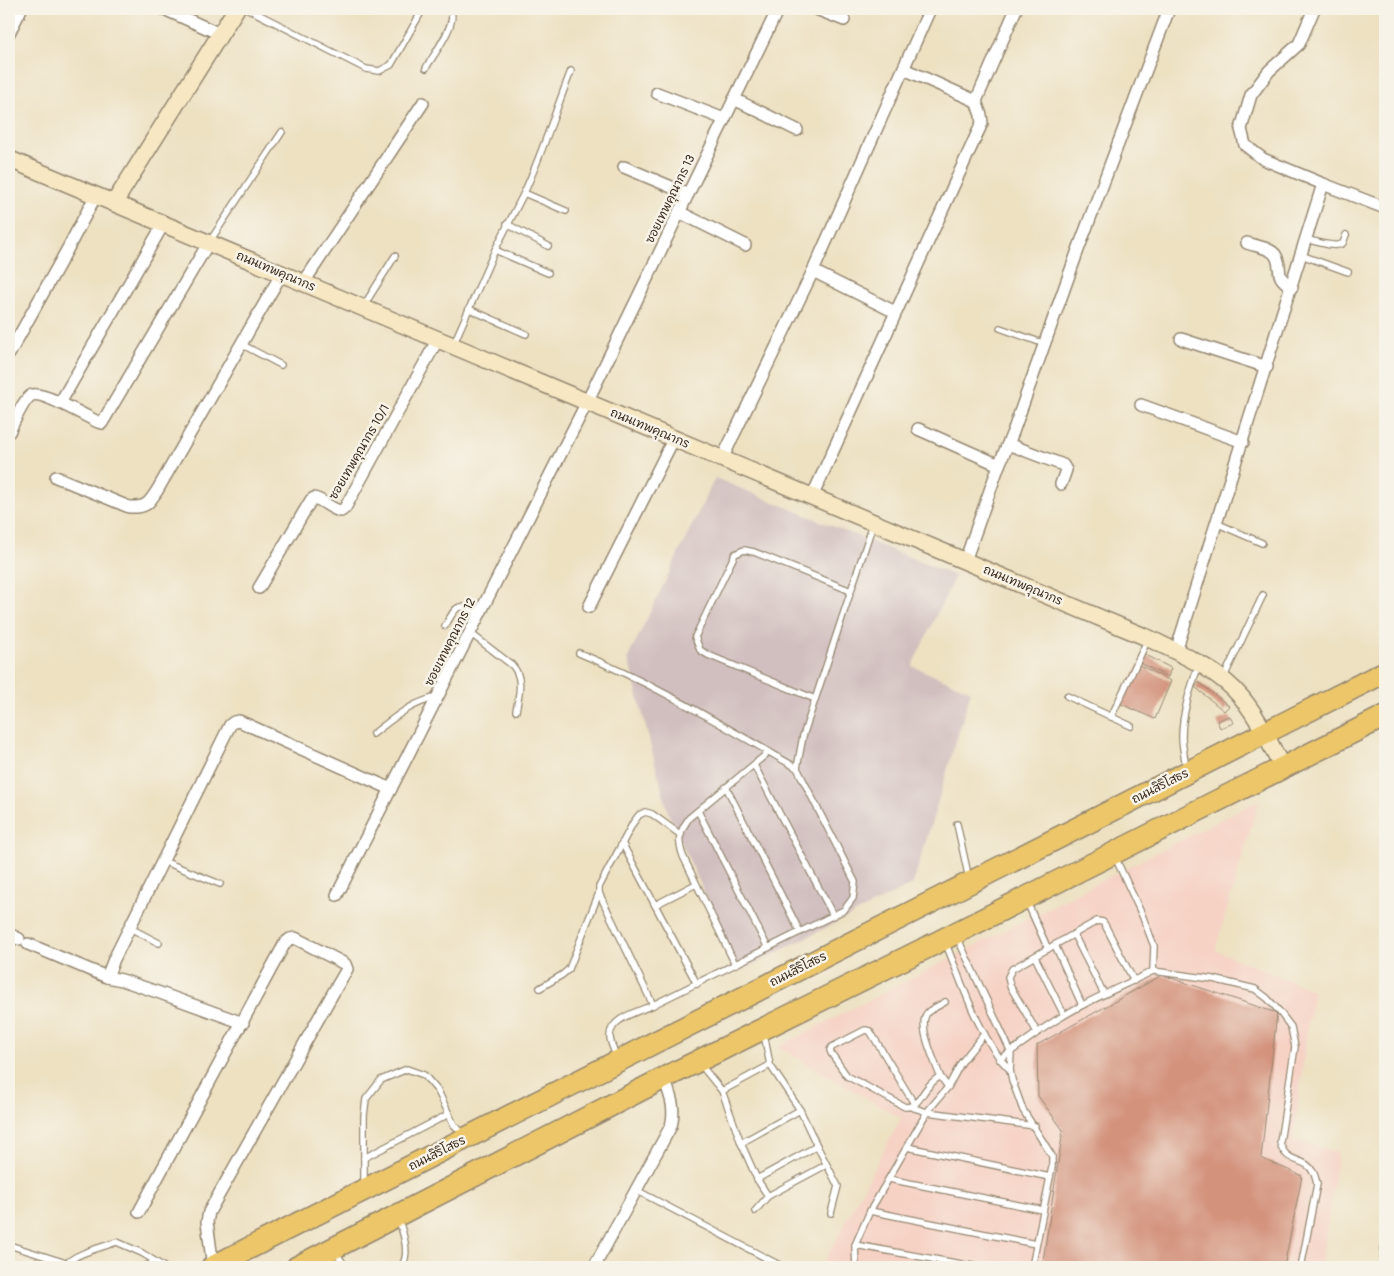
<svg xmlns="http://www.w3.org/2000/svg" width="1394" height="1276" font-family="Pangolin,'Playpen Sans Thai',sans-serif">
<rect width="100%" height="100%" fill="#f7f3e8"/>
<filter id="ink" filterUnits="userSpaceOnUse"><feTurbulence type="fractalNoise" baseFrequency=".02" numOctaves="2"/><feDisplacementMap in="SourceGraphic" scale="10" xChannelSelector="R" yChannelSelector="G"/><feConvolveMatrix kernelMatrix="1 2 1 2 8 2 1 2 1" color-interpolation-filters="sRGB"/></filter>
<filter id="wash" filterUnits="userSpaceOnUse"><feTurbulence type="fractalNoise" baseFrequency=".0096" numOctaves="4" result="noise"/><feDisplacementMap in="SourceGraphic" scale="20" xChannelSelector="R" yChannelSelector="G"/><feGaussianBlur stdDeviation="1.12" result="paint"/><feColorMatrix in="noise" values="0 0 0 0 0 0 0 0 0 0 0 0 0 0 0 0 0 1.4 0 .05"/><feComposite in="paint" operator="in"/></filter>
<g filter="url(#wash)">
<rect width="100%" height="100%" fill="#ede1c2"/>
<polygon fill="#f6d2c5" points="1259,800 1215,950 1314,991 1308,1025 1293,1141 1338,1152 1321,1267 822,1266 901,1118 778,1047"/>
<polygon fill="#d1bfbf" points="715,478 955,576 912,666 971,691 913,884 740,971 668,813 628,658"/>
<g id="blocks">
<g fill="#d3927c">
<polygon points="1144,654 1171,668 1168,677 1140,663"/>
<polygon points="1139,665 1171,681 1155,719 1119,703"/>
<polygon points="1199,682 1229,706 1224,711 1195,687"/>
<polygon points="1229,716 1234,723 1220,728 1217,721"/>
<polygon points="1162,975 1277,1013 1261,1158 1302,1176 1284,1267 1042,1267 1063,1130 1038,1096 1037,1045"/>
</g>
</g>
</g>
<g filter="url(#ink)">
<use href="#blocks" fill-opacity="0" stroke="#948670" stroke-width="1"/>
<g fill="none" stroke-linecap="round" stroke-linejoin="round">
<defs>
<g id="lane">
<polyline points="248,9 366,69 379,71 391,65 423,9"/>
<path d="M426 68C432 57 461 19 449 9"/>
<path d="M524 193C542 154 555 112 571 71"/>
<polyline points="507,224 548,246"/>
<path d="M1305 239C1313 241 1337 249 1343 243 1344 242 1345 236 1346 235"/>
<polyline points="210,241 282,132"/>
<polyline points="495,250 548,273"/>
<polyline points="1301,255 1348,272"/>
<polyline points="363,307 395,256"/>
<polyline points="469,309 526,334"/>
<polyline points="1000,328 1045,344"/>
<polyline points="454,343 495,250 524,193 566,211"/>
<polyline points="241,344 281,365"/>
<polyline points="1216,523 1262,543"/>
<path d="M445 626C458 604 456 603 480 613"/>
<path d="M470 633 512 665C524 678 519 694 516 711"/>
<path d="M579 653C655 684 725 727 797 768"/>
<polyline points="1224,677 1263,595"/>
<polyline points="1067,696 1131,726"/>
<polyline points="815,699 708,655 700,650 695,637 735,554 744,550 754,552 851,591"/>
<polyline points="1111,717 1148,639"/>
<path d="M373 734C395 717 409 704 437 697"/>
<polyline points="754,765 833,915"/>
<path d="M1186 768C1185 758 1182 747 1182 737 1182 712 1191 687 1199 664"/>
<polyline points="726,787 800,932"/>
<polyline points="698,811 768,948"/>
<polyline points="957,824 969,879"/>
<polyline points="622,843 697,984"/>
<polyline points="163,861 220,884"/>
<polyline points="1027,902 1048,949"/>
<polyline points="655,905 696,884"/>
<polyline points="130,928 159,943"/>
<polyline points="1074,935 1104,994"/>
<polyline points="957,937 1011,1052 1010,1070 1012,1080 1023,1110 1052,1156 1052,1167 1032,1267"/>
<path d="M946 944C962 983 980 1040 1010 1070"/>
<polyline points="1055,945 1082,1005"/>
<polyline points="1035,957 1064,1015"/>
<path d="M735 964 683 856C677 839 679 833 689 818L769 752"/>
<path d="M1153 971 1213 979 1255 989 1267 998 1279 1011 1291 1027 1295 1047 1280 1142C1285 1165 1305 1156 1313 1172 1315 1175 1316 1180 1317 1184L1301 1267"/>
<polyline points="540,988 562,975 569,969 599,893"/>
<polyline points="653,1005 599,893 599,887 633,823 639,815 645,812 652,814 681,835"/>
<polyline points="1037,1032 1010,986 1008,977 1012,969 1097,921 1103,922 1106,927 1134,981"/>
<path d="M616 1057C615 1051 610 1043 610 1037 609 1018 640 1011 653 1005L844 910 853 898 855 882 797 768 803 736 873 524"/>
<path d="M999 1059C1021 1046 1040 1029 1063 1016 1091 999 1123 986 1153 971L1154 946 1142 915 1115 857"/>
<polyline points="700,1064 722,1091 741,1143 757,1179 817,1146 800,1110 770,1065 764,1034"/>
<path d="M940 1076C935 1061 916 1024 928 1012 933 1008 940 1005 945 1002"/>
<polyline points="722,1091 770,1065"/>
<path d="M915 1105 870 1031 865 1030 832 1047 830 1050 831 1053 847 1076 905 1107C918 1107 920 1096 928 1087 931 1083 936 1079 940 1076L948 1087"/>
<polyline points="911,1107 927,1112 1035,1126"/>
<polyline points="741,1143 800,1110"/>
<polyline points="817,1146 838,1186 831,1213"/>
<polyline points="907,1147 1050,1177"/>
<polyline points="364,1158 449,1114"/>
<polyline points="757,1179 768,1196"/>
<polyline points="889,1179 1043,1210"/>
<polyline points="364,1186 364,1116 366,1099 381,1080 407,1069 424,1075 438,1091 454,1125 463,1133"/>
<polyline points="636,1190 783,1267"/>
<polyline points="755,1211 768,1196 826,1165"/>
<polyline points="870,1211 1036,1244"/>
<path d="M399 1220C403 1234 411 1254 401 1267"/>
<polyline points="9,1245 66,1263"/>
<polyline points="855,1245 978,1267"/>
<polyline points="336,1253 346,1267"/>
<path d="M64 1267C71 1254 103 1247 117 1242L142 1253 164 1267"/>
<polyline points="144,1267 155,1262"/>
<polyline points="856,1267 855,1245 870,1211 927,1112 948,1087 961,1063 984,1034"/>
<polyline points="1383,1267 1384,1248"/>
</g>
<g id="street">
<polyline points="164,9 220,34"/>
<polyline points="816,9 844,20"/>
<polyline points="9,33 21,9"/>
<polyline points="904,69 976,101"/>
<polyline points="657,93 724,119"/>
<polyline points="734,99 797,130"/>
<polyline points="624,167 688,194"/>
<polyline points="1323,184 1385,208"/>
<polyline points="679,212 745,245"/>
<path d="M1247 243C1255 246 1272 248 1276 256 1284 271 1272 274 1292 287"/>
<polyline points="813,271 895,312"/>
<polyline points="304,282 423,103"/>
<polyline points="1181,339 1267,367"/>
<polyline points="9,354 67,250 96,195"/>
<polyline points="60,403 164,223"/>
<polyline points="1141,405 1243,442"/>
<polyline points="918,429 999,465"/>
<path d="M9 432C13 424 24 398 32 395 43 391 87 417 98 422L102 423 209 242"/>
<polyline points="1008,444 1063,465 1066,470 1061,484"/>
<polyline points="722,459 813,271 930,9"/>
<path d="M56 477 129 507C147 508 149 503 158 489L282 273"/>
<polyline points="812,497 982,123 981,115 976,101 1016,9"/>
<polyline points="965,561 999,465 1013,432 1078,250 1169,9"/>
<path d="M259 588 311 500 314 498C324 500 331 510 341 511L345 508 438 339"/>
<polyline points="589,607 674,438"/>
<polyline points="1176,651 1323,184 1263,159 1245,145 1241,129 1251,95 1269,71 1299,44 1314,9"/>
<polyline points="337,895 587,402 778,9"/>
<polyline points="9,934 19,939"/>
<polyline points="28,944 107,977 122,980 160,993 243,1023"/>
<polyline points="107,977 114,959 230,725 234,722 239,721 391,789"/>
<polyline points="139,1212 285,943 290,939 295,938 345,964 347,969 333,993 209,1212 207,1222 213,1267"/>
<path d="M594 1267 671 1126C676 1108 670 1095 664 1078"/>
</g>
<g id="secondary">
<path d="M9 159 1148 638C1181 654 1218 669 1242 698 1259 719 1270 743 1282 768"/>
<polyline points="114,203 236,9"/>
</g>
<g id="highway">
<polyline points="212,1267 1385,672"/>
<polyline points="297,1267 664,1078 944,939 1385,716"/>
</g>
</defs>
<use href="#lane" stroke="#948670" stroke-width="8"/>
<use href="#street" stroke="#948670" stroke-width="14"/>
<use href="#secondary" stroke="#948670" stroke-width="19"/>
<use href="#highway" stroke="#948670" stroke-width="24"/>
<use href="#lane" stroke="#fff" stroke-width="5.5"/>
<use href="#street" stroke="#fff" stroke-width="11"/>
<use href="#secondary" stroke="#f7e8c3" stroke-width="16"/>
<use href="#highway" stroke="#ecc669" stroke-width="21"/>
</g>
</g>
<g text-anchor="middle" stroke-width="5" stroke-linejoin="round" paint-order="stroke">
<g font-size="12" fill="#3b2a1e" stroke="#f7f3e8">
<text transform="translate(670 199) rotate(-64)" y="4">ซอยเทพคุณากร 13</text>
<text transform="translate(276 271) rotate(23)" y="4">ถนนเทพคุณากร</text>
<text transform="translate(650 428) rotate(23)" y="4">ถนนเทพคุณากร</text>
<text transform="translate(359 452) rotate(-60)" y="4">ซอยเทพคุณากร 10/1</text>
<text transform="translate(1023 585) rotate(23)" y="4">ถนนเทพคุณากร</text>
<text transform="translate(450 642) rotate(-63)" y="4">ซอยเทพคุณากร 12</text>
<text transform="translate(1160 786) rotate(-27)" y="4">ถนนสิริโสธร</text>
<text transform="translate(798 969) rotate(-27)" y="4">ถนนสิริโสธร</text>
<text transform="translate(437 1153) rotate(-27)" y="4">ถนนสิริโสธร</text>
</g>
</g>
<rect width="1394" height="1276" fill="none" stroke="#f7f3e8" stroke-width="30"/>
</svg>
